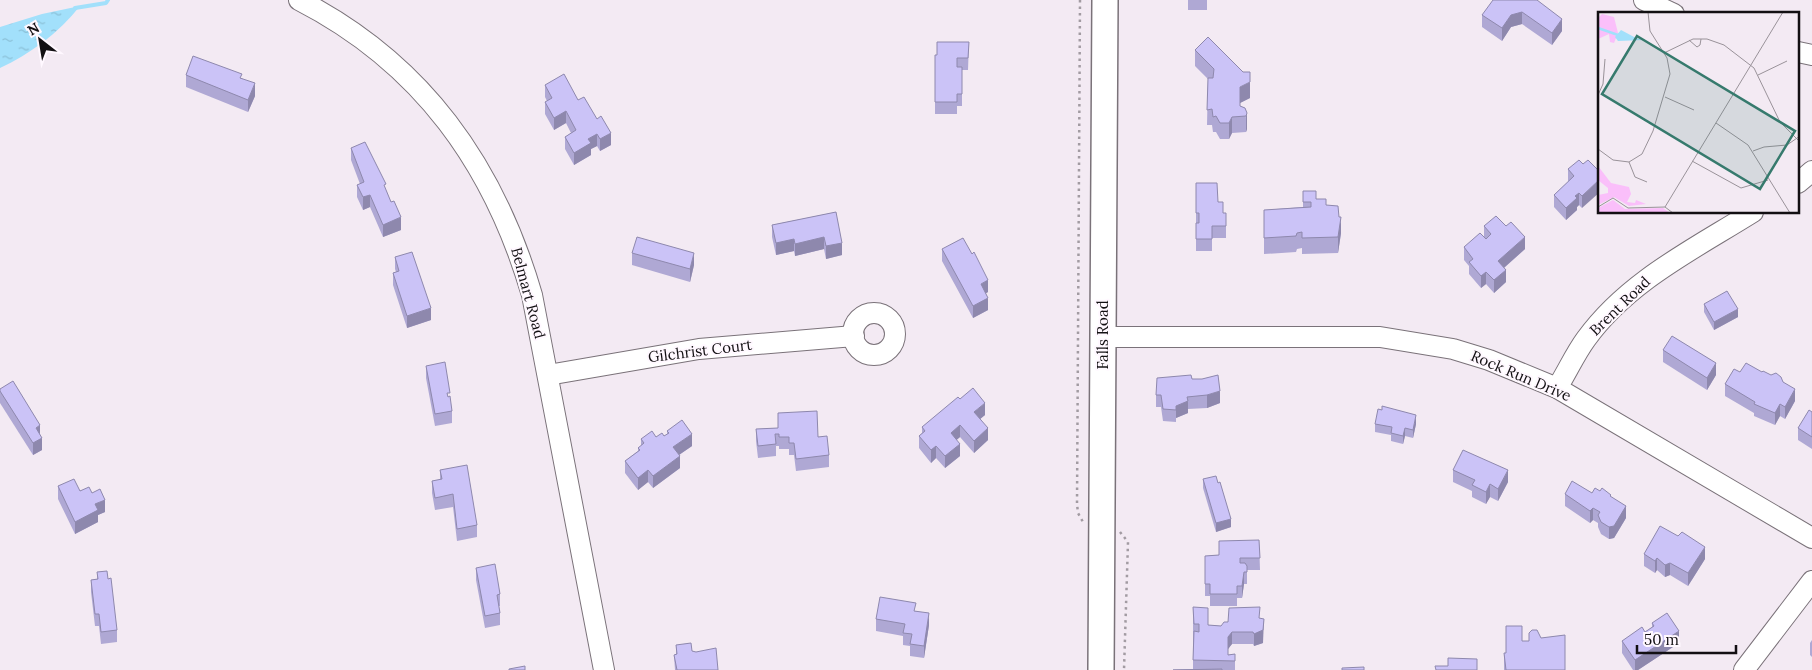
<svg xmlns="http://www.w3.org/2000/svg" width="1812" height="670" font-family="Lora,serif">
<defs>
<pattern id="water-ripples" width="26" height="14" patternUnits="userSpaceOnUse" patternTransform="scale(1.25)"><rect width="26" height="14" fill="#a2e0fb"/><path d="M2 4q2-2 4 0t4 0M15 11q2-2 4 0t4 0" fill="none" stroke="#8abfd6"/></pattern>
</defs>
<rect width="100%" height="100%" fill="#f3eaf3"/>
<path fill="url(#water-ripples)" d="M80 6C59 33 30 54 0 68V27L42 14Z"/>
<g fill="none" stroke-linecap="round" stroke-linejoin="round">
<polyline stroke="#a2e0fb" stroke-width="4" points="75,8 106,3 108,0"/>
<defs>
<g id="minor">
<path d="M299 0C422 63 494 165 532 295L604 670"/>
<polyline points="1644,0 1674,14"/>
<polyline points="1798,52 1812,55"/>
<polyline points="1798,183 1812,171"/>
<circle cx="874" cy="334" r="21"/>
<polyline points="1103,337 1380,337 1453,349 1489,360 1557,388 1812,538"/>
<polyline points="548,375 699,349 854,336"/>
<path d="M1557 388C1567 372 1575 354 1586 339 1628 281 1694 249 1753 212"/>
<polyline points="1744,670 1812,581"/>
</g>
<polyline id="major" points="1101,670 1105,0"/>
</defs>
<use href="#minor" stroke="#7a7279" stroke-width="22"/>
<use href="#major" stroke="#7a7279" stroke-width="28"/>
<g stroke="#a29ba2" stroke-width="2.5" stroke-dasharray="2.5 4" stroke-linecap="butt">
<polyline points="1080,0 1077,504 1078,513 1083,522"/>
<polyline points="1120,532 1128,542 1124,670"/>
</g>
<use href="#minor" stroke="#fff" stroke-width="20"/>
<use href="#major" stroke="#fff" stroke-width="25"/>
</g>
<g fill="#afa8d4">
<rect x="1188" y="0" width="19" height="10"/>
<polygon points="1537,0 1562,31 1552,45 1522,24 1511,27 1502,41 1482,27 1482,15"/>
<polygon points="969,42 968,70 962,70 962,106 957,106 957,114 935,114 935,55 937,55"/>
<polygon points="1195,50 1250,98 1240,103 1240,106 1245,108 1247,129 1246,132 1232,133 1229,139 1220,139 1216,132 1213,132 1212,125 1207,125 1208,79 1195,66"/>
<polygon points="186,75 242,78 255,96 248,112 186,87"/>
<polygon points="545,85 578,100 611,145 600,151 597,146 591,149 591,155 574,165 565,149 565,137 571,133 566,123 554,130 545,114 545,102 547,101 545,97"/>
<polygon points="351,148 386,191 401,230 383,237 370,207 363,210 357,197 357,185 360,184 351,160"/>
<polygon points="1583,164 1582,208 1579,205 1577,207 1577,210 1566,220 1554,207 1554,195 1568,182 1568,169"/>
<polygon points="1196,183 1218,202 1223,213 1226,213 1226,238 1212,238 1212,251 1196,251"/>
<polygon points="1303,191 1326,205 1339,217 1341,233 1338,253 1302,254 1302,248 1297,249 1296,252 1264,254 1264,210 1303,207"/>
<polygon points="836,212 842,255 826,259 824,249 795,256 794,251 776,255 772,237 772,225"/>
<polygon points="1484,226 1525,249 1504,268 1506,282 1494,293 1486,284 1481,288 1469,274 1469,266 1464,260 1464,247 1484,238"/>
<polygon points="942,249 988,292 986,293 988,310 973,318 942,261"/>
<polygon points="632,253 694,265 690,282 632,265"/>
<polygon points="395,257 431,320 407,328 393,285 393,273 396,272 395,269"/>
<polygon points="1704,304 1738,317 1714,330 1704,312"/>
<polygon points="1663,350 1716,375 1707,390 1663,362"/>
<polygon points="426,366 452,411 452,423 435,426 426,378"/>
<polygon points="1740,372 1762,372 1783,382 1795,401 1785,419 1780,416 1775,425 1754,416 1754,413 1725,396 1725,384"/>
<polygon points="1192,379 1220,403 1207,408 1188,409 1188,413 1176,418 1176,422 1163,421 1161,407 1156,407 1156,395"/>
<polygon points="0,389 40,435 42,450 33,455 0,403"/>
<polygon points="960,399 985,415 980,419 988,440 974,453 960,437 956,440 960,456 945,468 936,458 931,463 919,448 919,436 922,433 922,427"/>
<polygon points="1812,412 1812,449 1798,440 1798,428"/>
<polygon points="778,413 818,437 829,455 829,467 796,471 794,455 789,455 789,449 779,449 779,446 776,446 776,456 758,458 756,441 756,429 778,428"/>
<polygon points="1375,424 1416,424 1413,438 1405,436 1403,444 1391,441 1391,435 1375,432"/>
<polygon points="667,431 692,446 679,455 680,468 653,488 648,482 638,490 625,473 625,461 638,451 638,448 641,446 641,439 664,436 667,435"/>
<polygon points="440,470 477,525 477,537 457,541 453,507 435,510 432,493 432,481 440,480"/>
<polygon points="1453,470 1508,482 1498,501 1490,497 1486,504 1472,497 1472,491 1453,482"/>
<polygon points="1203,479 1218,483 1231,527 1216,532 1203,488"/>
<polygon points="58,486 92,493 105,512 98,515 98,522 75,534 58,499"/>
<polygon points="1592,493 1611,497 1626,518 1614,538 1609,539 1601,534 1598,527 1598,523 1593,520 1590,523 1565,506 1565,494"/>
<polygon points="1259,540 1260,570 1247,570 1247,584 1244,584 1242,598 1237,598 1237,606 1210,606 1210,596 1205,596 1205,556 1219,555"/>
<polygon points="1644,554 1705,559 1688,586 1670,575 1665,577 1657,570 1655,573 1644,566"/>
<polygon points="476,568 500,594 500,606 499,606 500,613 500,625 485,628 476,580"/>
<polygon points="97,572 117,630 117,642 101,644 99,626 95,626 91,592 91,580 97,579"/>
<polygon points="1193,607 1208,625 1221,626 1228,622 1260,618 1263,643 1254,646 1253,644 1232,644 1228,649 1228,655 1235,654 1235,670 1173,670 1193,669"/>
<polygon points="916,611 929,625 924,658 910,656 910,646 903,645 903,636 876,631 876,619"/>
<polygon points="1652,623 1679,643 1638,670 1633,670 1622,653 1622,641 1645,632 1652,627"/>
<polygon points="1541,638 1565,670 1504,670 1504,653 1506,653 1522,641 1529,641"/>
<polygon points="1812,640 1812,657 1810,655 1810,643"/>
<polygon points="676,645 692,651 718,670 675,670 674,655 676,654"/>
</g>
<g fill="#8e88ad">
<polygon points="1522,12 1522,24 1511,27 1502,41 1502,28 1511,15"/>
<polygon points="1562,19 1562,31 1552,45 1552,33"/>
<polygon points="1250,82 1250,98 1240,103 1240,87"/>
<polygon points="255,83 255,96 248,112 248,100"/>
<polygon points="566,111 566,123 554,130 554,118"/>
<polygon points="1247,113 1247,129 1246,132 1246,116"/>
<polygon points="1232,117 1232,133 1229,139 1229,123"/>
<polygon points="611,133 611,145 600,151 600,139"/>
<polygon points="597,134 597,146 591,149 591,155 574,165 574,153 588,139"/>
<polygon points="1600,179 1600,192 1582,208 1582,196"/>
<polygon points="1579,193 1579,205 1577,207 1577,210 1566,220 1566,208 1575,196"/>
<polygon points="370,195 370,207 363,210 363,197"/>
<polygon points="401,217 401,230 383,237 383,225"/>
<polygon points="1341,217 1341,233 1338,253 1338,237"/>
<polygon points="824,237 824,249 795,256 795,244"/>
<polygon points="1525,237 1525,249 1498,273 1498,261"/>
<polygon points="794,239 794,251 776,255 776,243"/>
<polygon points="842,243 842,255 826,259 826,246"/>
<polygon points="694,253 694,265 690,282 690,269"/>
<polygon points="1506,270 1506,282 1494,293 1494,280"/>
<polygon points="1486,272 1486,284 1481,288 1481,276"/>
<polygon points="988,280 988,292 981,296 981,284"/>
<polygon points="988,298 988,310 973,318 973,306"/>
<polygon points="431,308 431,320 407,328 407,316"/>
<polygon points="1738,309 1738,317 1714,330 1714,322"/>
<polygon points="1716,363 1716,375 1707,390 1707,378"/>
<polygon points="1795,389 1795,401 1785,419 1785,407"/>
<polygon points="1220,391 1220,403 1207,408 1207,395"/>
<polygon points="1188,401 1188,413 1176,418 1176,406"/>
<polygon points="985,403 985,415 974,424 974,412"/>
<polygon points="1780,404 1780,416 1775,425 1775,413"/>
<polygon points="1416,415 1416,424 1413,438 1413,430"/>
<polygon points="40,425 40,437 36,428"/>
<polygon points="960,425 960,437 951,445 951,433"/>
<polygon points="988,428 988,440 974,453 974,441"/>
<polygon points="1405,428 1405,436 1403,444 1403,436"/>
<polygon points="692,434 692,446 673,459 673,447"/>
<polygon points="42,438 42,450 33,455 33,443"/>
<polygon points="960,444 960,456 945,468 945,456"/>
<polygon points="936,446 936,458 931,463 931,450"/>
<polygon points="680,456 680,468 653,488 653,476"/>
<polygon points="648,470 648,482 638,490 638,478"/>
<polygon points="1508,470 1508,482 1498,501 1498,489"/>
<polygon points="1490,484 1490,497 1486,504 1486,492"/>
<polygon points="105,500 105,512 98,515 98,522 75,534 75,522 95,504"/>
<polygon points="1626,506 1626,518 1614,538 1609,539 1609,527"/>
<polygon points="1593,508 1593,520 1590,523 1590,511"/>
<polygon points="1231,519 1231,527 1216,532 1216,523"/>
<polygon points="1705,547 1705,559 1688,586 1688,573"/>
<polygon points="1657,558 1657,570 1655,573 1655,561"/>
<polygon points="1670,563 1670,575 1665,577 1665,565"/>
<polygon points="1244,572 1244,584 1242,598 1242,586"/>
<polygon points="929,613 929,625 924,658 924,646"/>
<polygon points="1264,619 1263,643 1254,646 1254,634"/>
<polygon points="1679,631 1679,643 1638,670 1635,670 1635,660"/>
<polygon points="1232,632 1232,644 1228,649 1228,637"/>
</g>
<g fill="#cbc3f7" stroke="#8e88ad">
<polygon points="1493,0 1537,0 1562,19 1552,33 1522,12 1511,15 1502,28 1482,15"/>
<polygon points="1208,37 1243,72 1250,72 1250,82 1240,87 1240,106 1245,108 1247,113 1246,116 1232,117 1229,123 1220,123 1216,116 1213,117 1212,109 1207,110 1208,78 1213,78 1214,69 1195,50"/>
<polygon points="937,42 969,42 968,58 957,58 957,67 962,67 962,94 957,94 957,102 935,102 935,55 937,55"/>
<polygon points="193,56 242,74 240,78 255,83 248,100 186,75"/>
<polygon points="564,74 578,100 584,97 597,119 601,116 611,133 600,139 597,134 588,139 591,143 574,153 565,137 576,130 566,111 554,118 545,102 552,98 545,85"/>
<polygon points="365,142 386,184 384,185 391,202 394,201 401,217 383,225 370,195 363,197 357,185 364,182 351,148"/>
<polygon points="1579,160 1583,164 1588,160 1600,172 1600,179 1582,196 1579,193 1575,196 1577,198 1566,208 1554,195 1574,176 1568,169"/>
<polygon points="1196,183 1217,183 1218,202 1223,202 1223,213 1226,213 1226,226 1212,226 1212,239 1196,239 1196,223 1199,223 1199,213 1196,213"/>
<polygon points="1303,191 1316,191 1316,199 1326,199 1326,205 1338,206 1339,217 1341,217 1338,237 1302,238 1302,232 1297,233 1296,236 1264,238 1264,210 1311,207 1311,202 1303,202"/>
<polygon points="836,212 842,243 826,246 824,237 795,244 794,239 776,243 772,225"/>
<polygon points="1496,216 1506,226 1511,222 1525,237 1498,261 1506,270 1494,280 1486,272 1481,276 1469,262 1473,259 1464,247 1480,233 1486,239 1491,234 1484,226"/>
<polygon points="637,237 694,253 690,269 632,253"/>
<polygon points="963,238 972,254 974,252 988,280 981,284 988,298 973,306 942,249"/>
<polygon points="412,252 431,308 407,316 393,273 399,271 395,257"/>
<polygon points="1727,291 1738,309 1714,322 1704,304"/>
<polygon points="1672,336 1716,363 1707,378 1663,350"/>
<polygon points="445,362 450,393 447,393 448,397 450,396 452,411 435,414 426,366"/>
<polygon points="1746,363 1762,372 1763,371 1771,375 1776,373 1781,377 1783,382 1795,389 1785,407 1780,404 1775,413 1754,404 1755,402 1725,384 1734,369 1740,372"/>
<polygon points="1191,375 1192,379 1202,379 1218,375 1220,391 1207,395 1187,397 1188,401 1176,406 1176,410 1163,409 1161,395 1156,395 1157,378"/>
<polygon points="13,381 40,425 36,428 42,438 33,443 0,391 0,389"/>
<polygon points="973,388 985,403 974,412 988,428 974,441 960,425 951,433 960,444 945,456 936,446 931,450 919,436 925,431 922,427 958,397 960,399"/>
<polygon points="1382,406 1416,415 1413,430 1405,428 1403,436 1391,433 1392,427 1375,424 1378,409 1382,410"/>
<polygon points="1809,410 1812,412 1812,437 1798,428"/>
<polygon points="817,411 818,437 827,436 829,455 796,459 794,443 789,443 789,437 779,437 779,434 775,434 776,444 758,446 756,429 778,428 778,413"/>
<polygon points="682,420 692,434 673,447 680,456 653,476 648,470 638,478 625,461 640,450 638,448 644,443 641,439 652,431 656,437 662,433 664,436 669,433 667,431"/>
<polygon points="1463,450 1508,470 1498,489 1490,484 1486,492 1472,485 1475,480 1453,470"/>
<polygon points="467,465 477,525 457,529 453,494 435,498 432,481 442,479 440,470"/>
<polygon points="1216,476 1218,483 1220,482 1231,519 1216,523 1203,479"/>
<polygon points="74,479 80,491 89,487 92,493 100,489 105,500 95,504 98,510 75,522 58,486"/>
<polygon points="1572,481 1592,493 1595,488 1600,491 1602,488 1611,495 1610,496 1626,506 1614,526 1609,527 1601,522 1598,515 1600,512 1593,508 1590,511 1565,494"/>
<polygon points="1660,526 1678,536 1682,532 1705,547 1688,573 1670,563 1665,565 1657,558 1655,561 1644,554"/>
<polygon points="1259,540 1260,558 1240,558 1240,563 1245,563 1247,566 1247,572 1244,572 1242,586 1237,586 1237,594 1210,594 1210,584 1205,584 1205,556 1219,555 1219,541"/>
<polygon points="495,564 500,594 497,595 500,613 485,616 476,568"/>
<polygon points="107,571 108,579 111,578 117,630 101,632 99,614 95,614 91,580 98,579 97,572"/>
<polygon points="880,597 916,603 914,611 929,613 924,646 910,644 912,634 903,633 905,624 876,619"/>
<polygon points="1193,607 1208,608 1208,625 1221,626 1224,622 1228,622 1229,608 1260,607 1259,618 1264,619 1263,630 1254,634 1253,632 1232,632 1228,637 1228,655 1235,654 1235,661 1193,660 1194,631 1199,632 1199,624 1194,624"/>
<polygon points="1667,613 1679,631 1635,660 1622,641 1642,627 1645,632 1654,626 1652,623"/>
<polygon points="1506,626 1522,626 1522,641 1529,641 1529,633 1532,630 1537,630 1541,638 1565,635 1565,670 1506,670 1504,653 1506,653"/>
<polygon points="691,643 692,651 696,652 716,648 718,670 677,670 674,655 677,654 676,645"/>
<polygon points="1448,658 1477,659 1477,670 1436,670 1435,666 1448,666"/>
<polygon points="525,666 525,670 509,670 509,669"/>
<polygon points="1364,667 1364,670 1342,670 1342,668"/>
<polygon points="1222,669 1222,670 1173,670"/>
</g>
<g text-anchor="middle" stroke-width="4" stroke-linejoin="round" paint-order="stroke">
<g font-size="15" fill="#120f12" stroke="#fff8ff">
<text transform="translate(528 293) rotate(75)" y="5">Belmart Road</text>
<text transform="translate(1620 306) rotate(-44)" y="5">Brent Road</text>
<text transform="translate(1103 335) rotate(-90)" y="5">Falls Road</text>
<text transform="translate(700 351) rotate(-7)" y="5">Gilchrist Court</text>
<text transform="translate(1521 376) rotate(23)" y="5">Rock Run Drive</text>
</g>
</g>
<g transform="translate(1598 12)">
<rect width="201" height="201" fill="#f3eaf3"/>
<path d="M4 2 16 5 20 21 16 31 12 30 11 22 0 27V6ZM0 154 13 171 31 175 33 182 29 190 37 191 38 188 48 192 31 194 16 185 0 193V183L10 181V176L0 168ZM15 188 27 197 65 196 72 201H0V196Z" fill="#fabffa"/>
<path d="M23 18 38 26 46 28 20 29 17 25Z" fill="#a2e0fb"/>
<path fill="none" stroke="#a2e0fb" stroke-width="2.5" d="M0 16 20 23"/>
<path fill="none" stroke="#999299" stroke-width="1" d="M91 28 99 35 102 33 103 27M66 41 95 27H109L126 33 156 56 182 110 202 130M160 63 189 49M0 83 5 72 7 47M67 85 96 98M118 111 150 133 192 201M0 137 15 148 31 150 44 142 55 119 72 62 69 46 52 19 50 0M155 139 166 135 189 133 202 124M94 149 143 176 170 168M31 150 37 165 49 170M0 195 15 186 30 196 67 195M75 201 67 195 185 0"/>
<path fill="#367a6d" fill-opacity="0.15" stroke="#367a6d" stroke-width="2.5" d="M39 24 197 119 162 177 4 82Z"/>
<rect width="201" height="201" fill="none" stroke="#120f12" stroke-width="2.5"/>
</g>
<g transform="translate(40 40) rotate(329)" stroke="#fff8ff" stroke-width="4" paint-order="stroke">
<path d="M0-4L9 19L0 12L-9 19Z" fill="#120f12"/>
<text y="-8" font-size="14" font-weight="bold" text-anchor="middle" fill="#120f12">N</text>
</g>
<path d="M1637 645v8h99v-8" fill="none" stroke="#120f12" stroke-width="2.5"/>
<text x="1644" y="645" font-size="15" fill="#120f12" stroke="#fff8ff" stroke-width="4" paint-order="stroke">50 m</text>
</svg>
